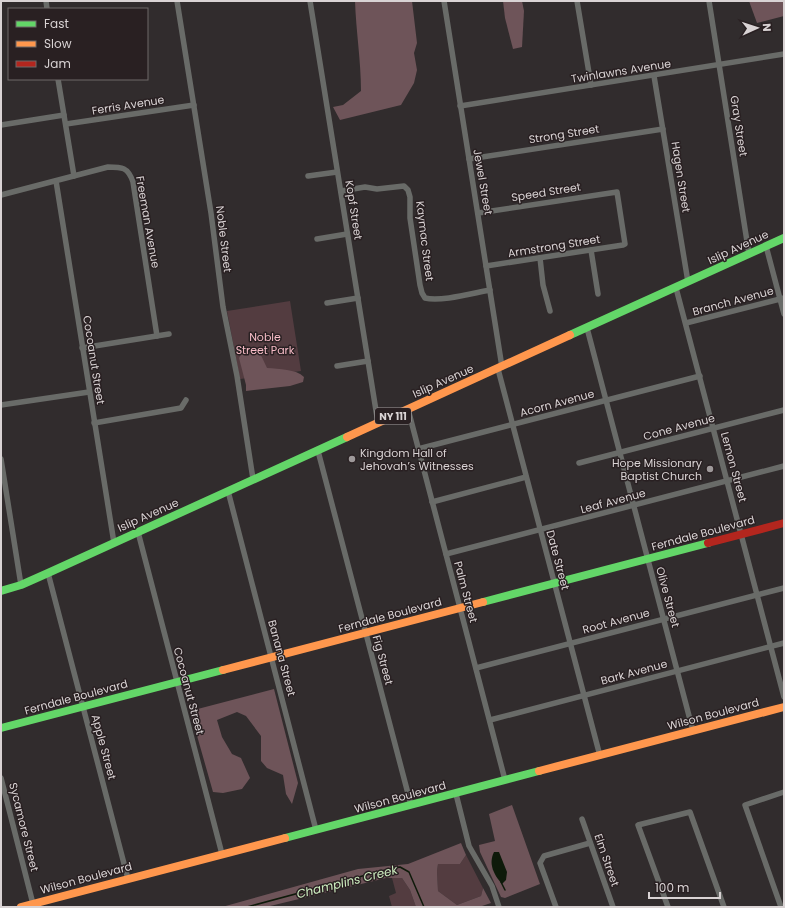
<svg xmlns="http://www.w3.org/2000/svg" width="785" height="908" font-family="Poppins,sans-serif">
<rect width="100%" height="100%" fill="#312c2d"/>
<g fill="#533c40">
<polygon points="290,301 301,371 240,379 227,311"/>
<polygon points="466,855 483,888 481,896 457,905 438,891 437,871 438,864 460,864"/>
<polygon points="392,878 402,878 410,890 416,907 392,907 389,896 396,893"/>
</g>
<g fill="#6e5459">
<path d="M355 1H412L417 43 414 53 417 70 414 83 401 105 340 120 333 107 343 105 361 91C361 61 356 31 355 1Z"/>
<polygon points="503,1 522,1 524,11 522,47 513,49 505,18"/>
<polygon points="749,1 784,1 784,16 757,23"/>
<path d="M250 349 259 351 267 368C279 369 296 369 304 377L303 382 290 386 246 391V385L239 358 243 351Z"/>
<polygon points="274,689 298,783 292,804 286,794 283,775 267,768 261,761 261,736 246,716 237,712 217,720 222,737 232,754 241,758 250,778 242,789 223,793 213,792 190,711"/>
<polygon points="512,805 540,884 505,898 501,897 480,852 479,845 495,841 489,814"/>
<polygon points="461,843 466,855 460,864 438,864 437,871 438,891 457,905 481,896 483,888 491,903 479,907 416,907 410,890 402,878 386,878 266,907 222,907 358,869 408,864"/>
</g>
<path fill="#0e1a0a" d="M494 852H499L507 872 506 880 502 884C494 875 488 864 494 852Z"/>
<g fill="none" stroke-linecap="round" stroke-linejoin="round">
<g stroke="#0e1a0a" stroke-width="1.5">
<polyline points="501,882 505,890"/>
<polyline points="247,907 381,871 400,867 409,872 424,907"/>
</g>
<g stroke="#696b68" stroke-width="5.5">
<polyline points="46,1 47,9"/>
<polyline points="177,1 211,213 223,307 237,376 253,479"/>
<polyline points="310,1 378,423"/>
<polyline points="444,1 502,367"/>
<polyline points="577,1 591,85"/>
<polyline points="709,1 749,254"/>
<polyline points="654,76 688,282"/>
<polyline points="58,79 74,176"/>
<polyline points="460,106 784,54"/>
<polyline points="66,124 194,105"/>
<polyline points="1,125 64,115"/>
<polyline points="469,159 663,129"/>
<polyline points="308,176 337,172"/>
<polyline points="56,181 114,543"/>
<path d="M341 191 365 187 377 189 404 186 408 190 410 197V218L420 285 422 293 425 298C441 302 473 293 490 290"/>
<path d="M1 195 108 167C122 167 128 167 133 182L157 336"/>
<polyline points="478,213 617,192 625,244 623,245 486,266"/>
<polyline points="317,239 347,234"/>
<polyline points="766,246 784,314"/>
<polyline points="591,250 598,294"/>
<polyline points="540,258 543,285 550,311"/>
<polyline points="676,288 784,697"/>
<polyline points="327,303 358,298"/>
<polyline points="686,323 784,298"/>
<polyline points="587,328 693,731"/>
<polyline points="82,348 169,334"/>
<polyline points="337,366 368,361"/>
<polyline points="498,369 600,756"/>
<polyline points="1,405 89,392"/>
<polyline points="408,409 505,780"/>
<polyline points="94,423 181,408 186,400"/>
<polyline points="418,449 700,376"/>
<polyline points="318,451 411,805"/>
<polyline points="1,459 21,585"/>
<polyline points="579,463 784,410"/>
<polyline points="228,491 316,830"/>
<polyline points="432,502 526,477"/>
<polyline points="138,532 222,854"/>
<polyline points="446,554 784,466"/>
<polyline points="48,573 128,879"/>
<polyline points="476,668 784,588"/>
<polyline points="490,720 784,643"/>
<polyline points="1,778 33,904"/>
<polyline points="456,794 469,846 492,886 499,907"/>
<polyline points="582,819 613,907"/>
<polyline points="556,907 540,863 544,856 590,843"/>
<polyline points="668,907 638,825 690,812 724,907"/>
<polyline points="781,907 745,805 784,792"/>
</g>
<g stroke="#63d668" stroke-width="8">
<polyline points="570,335 784,238"/>
<polyline points="1,591 21,585 48,573 347,437"/>
<polyline points="483,602 708,543"/>
<polyline points="1,728 223,670"/>
<polyline points="285,838 539,771"/>
</g>
<g stroke="#ff974d" stroke-width="8">
<polyline points="347,437 570,335"/>
<polyline points="223,670 483,602"/>
<polyline points="539,771 784,707"/>
<polyline points="21,907 285,838"/>
</g>
<polyline stroke="#b3261e" stroke-width="8" points="708,543 784,523"/>
</g>
<g fill="#9e999a" stroke="#292022" stroke-width="1.5">
<circle cx="352" cy="459" r="4"/>
<circle cx="710" cy="469" r="4"/>
</g>
<g text-anchor="middle" stroke-width="3" stroke-linejoin="round" paint-order="stroke">
<rect fill="#292022" stroke="#a49d9f" stroke-width="1" x="375" y="408" width="36" height="16" rx="3"/>
<g font-size="10" font-weight="bold" fill="#d9d3d4">
<text x="393" y="420">NY 111</text>
</g>
<g font-size="11" fill="#d9d3d4" stroke="#292022">
<text transform="translate(621 71) rotate(-9)" y="4">Twinlawns Avenue</text>
<text transform="translate(128 105) rotate(-9)" y="4">Ferris Avenue</text>
<text transform="translate(739 126) rotate(81)" y="4">Gray Street</text>
<text transform="translate(564 134) rotate(-9)" y="4">Strong Street</text>
<text transform="translate(681 177) rotate(81)" y="4">Hagen Street</text>
<text transform="translate(483 182) rotate(80)" y="4">Jewel Street</text>
<text transform="translate(546 192) rotate(-9)" y="4">Speed Street</text>
<text transform="translate(354 210) rotate(81)" y="4">Kopf Street</text>
<text transform="translate(148 222) rotate(80)" y="4">Freeman Avenue</text>
<text transform="translate(224 239) rotate(83)" y="4">Noble Street</text>
<text transform="translate(425 241) rotate(83)" y="4">Kaymac Street</text>
<text transform="translate(554 246) rotate(-9)" y="4">Armstrong Street</text>
<text transform="translate(738 247) rotate(-25)" y="4">Islip Avenue</text>
<text transform="translate(733 301) rotate(-15)" y="4">Branch Avenue</text>
<text transform="translate(94 360) rotate(81)" y="4">Cocoanut Street</text>
<text transform="translate(443 381) rotate(-24)" y="4">Islip Avenue</text>
<text transform="translate(557 403) rotate(-15)" y="4">Acorn Avenue</text>
<text transform="translate(679 427) rotate(-15)" y="4">Cone Avenue</text>
<text transform="translate(734 467) rotate(75)" y="4">Lemon Street</text>
<text transform="translate(613 501) rotate(-15)" y="4">Leaf Avenue</text>
<text transform="translate(148 515) rotate(-24)" y="4">Islip Avenue</text>
<text transform="translate(703 533) rotate(-15)" y="4">Ferndale Boulevard</text>
<text transform="translate(558 560) rotate(75)" y="4">Date Street</text>
<text transform="translate(466 592) rotate(75)" y="4">Palm Street</text>
<text transform="translate(668 597) rotate(75)" y="4">Olive Street</text>
<text transform="translate(390 615) rotate(-15)" y="4">Ferndale Boulevard</text>
<text transform="translate(616 621) rotate(-15)" y="4">Root Avenue</text>
<text transform="translate(282 658) rotate(75)" y="4">Banana Street</text>
<text transform="translate(383 660) rotate(75)" y="4">Fig Street</text>
<text transform="translate(634 672) rotate(-15)" y="4">Bark Avenue</text>
<text transform="translate(189 691) rotate(75)" y="4">Cocoanut Street</text>
<text transform="translate(76 697) rotate(-15)" y="4">Ferndale Boulevard</text>
<text transform="translate(713 714) rotate(-15)" y="4">Wilson Boulevard</text>
<text transform="translate(104 747) rotate(75)" y="4">Apple Street</text>
<text transform="translate(400 797) rotate(-15)" y="4">Wilson Boulevard</text>
<text transform="translate(24 827) rotate(76)" y="4">Sycamore Street</text>
<text transform="translate(607 860) rotate(71)" y="4">Elm Street</text>
<text transform="translate(86 878) rotate(-15)" y="4">Wilson Boulevard</text>
</g>
<g font-size="11" fill="#f7bcc7" stroke="#292022">
<text x="265" y="341">Noble<tspan x="265" dy="13">Street Park</tspan></text>
</g>
<g font-size="11" fill="#d9d3d4" stroke="#292022" text-anchor="start">
<text x="360" y="457">Kingdom Hall of<tspan x="360" dy="13">Jehovah’s Witnesses</tspan></text>
<text x="702" y="467" text-anchor="end">Hope Missionary<tspan x="702" dy="13">Baptist Church</tspan></text>
</g>
<g font-size="12" font-style="italic" fill="#ceeec0" stroke="#292022">
<text transform="translate(347 882) rotate(-14)" y="4">Champlins Creek</text>
</g>
</g>
<rect width="785" height="908" fill="none" stroke="#d9d3d4" stroke-width="4"/>
<rect x="8" y="8" width="140" height="72" fill="#292022" stroke="#6f6869"/>
<rect x="16" y="21" width="20" height="6" fill="#63d668" stroke="#6f6869"/>
<text x="44" y="28" font-size="12" fill="#d9d3d4">Fast</text>
<rect x="16" y="41" width="20" height="6" fill="#ff974d" stroke="#6f6869"/>
<text x="44" y="48" font-size="12" fill="#d9d3d4">Slow</text>
<rect x="16" y="61" width="20" height="6" fill="#b3261e" stroke="#6f6869"/>
<text x="44" y="68" font-size="12" fill="#d9d3d4">Jam</text>
<g transform="translate(757 28) rotate(87)" stroke="#292022" stroke-width="3" paint-order="stroke">
<path d="M0-3L7 15L0 10L-7 15Z" fill="#d9d3d4"/>
<text y="-6" font-size="11" font-weight="bold" text-anchor="middle" fill="#d9d3d4">N</text>
</g>
<path d="M649 892v6h71v-6" fill="none" stroke="#d9d3d4" stroke-width="2"/>
<text x="655" y="892" font-size="12" fill="#d9d3d4" stroke="#292022" stroke-width="3" paint-order="stroke">100 m</text>
</svg>
